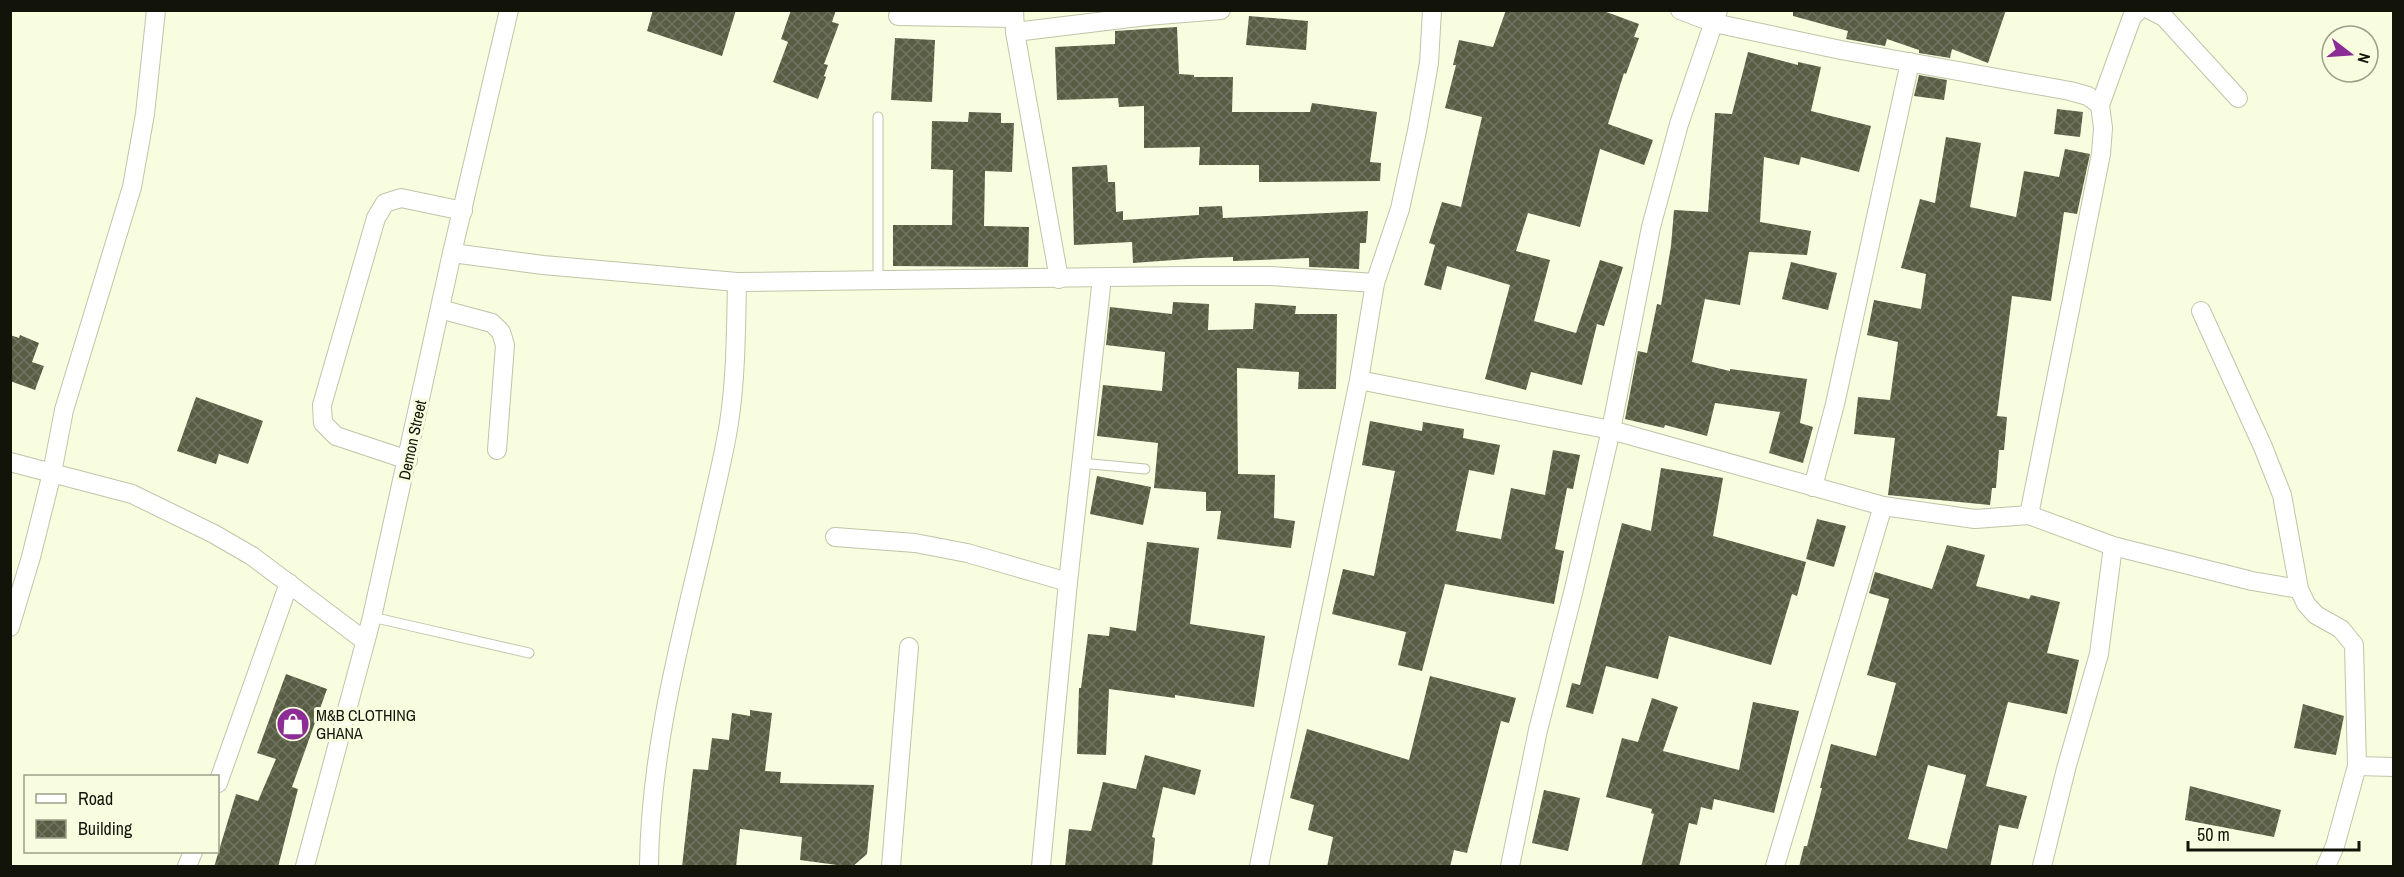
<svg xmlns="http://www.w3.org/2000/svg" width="2404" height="877" font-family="'Archivo Narrow',sans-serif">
<defs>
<pattern id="building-cross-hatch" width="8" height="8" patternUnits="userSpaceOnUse" patternTransform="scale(1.5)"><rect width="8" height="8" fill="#595d44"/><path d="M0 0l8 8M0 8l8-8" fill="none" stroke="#717460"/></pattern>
</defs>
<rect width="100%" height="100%" fill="#f8fddf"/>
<g fill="url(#building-cross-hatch)" fill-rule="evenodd">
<polygon points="653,10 736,10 722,56 647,31"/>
<polygon points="791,10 836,10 832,22 839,24 824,64 828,65 824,76 826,77 818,99 773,82 788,42 781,39"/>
<polygon points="1506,10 1601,10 1639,24 1634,37 1639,38 1626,74 1624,73 1608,124 1653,140 1644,165 1600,149 1580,227 1528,213 1516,251 1550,260 1534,321 1576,333 1600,260 1623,267 1604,326 1597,324 1582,385 1531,372 1526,390 1485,379 1510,285 1447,266 1441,290 1424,285 1435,245 1429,243 1442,202 1461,207 1482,117 1445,108 1456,65 1453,65 1459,40 1493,47"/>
<polygon points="1793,10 2006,10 1988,63 1952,49 1950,58 1919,53 1919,50 1887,39 1885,46 1846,39 1848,31 1793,16"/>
<polygon points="1249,16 1308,21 1306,50 1246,45"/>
<polygon points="1177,27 1179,74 1194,75 1194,77 1233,77 1232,112 1310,112 1312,103 1377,112 1370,162 1381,163 1380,181 1259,182 1259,165 1199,165 1200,147 1144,148 1144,106 1119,107 1118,98 1057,100 1055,47 1115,44 1115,31"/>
<polygon points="895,38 935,40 932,102 891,100"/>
<polygon points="1748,52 1798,65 1798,62 1821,67 1811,111 1871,126 1859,172 1801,157 1799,165 1764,157 1760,222 1811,231 1807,255 1749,252 1740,305 1705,299 1692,362 1730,371 1730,369 1807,379 1800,423 1813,427 1803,463 1769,453 1780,412 1715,403 1707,436 1665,425 1664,428 1625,419 1638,351 1647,353 1657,304 1661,305 1671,246 1674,210 1708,212 1715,113 1732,114"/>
<polygon points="1919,75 1947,80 1944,100 1914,96"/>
<polygon points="2057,109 2083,112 2080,137 2054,134"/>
<polygon points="969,112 1001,113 1001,123 1014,123 1012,172 985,171 984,226 1029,227 1028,267 893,266 893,225 952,225 953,170 931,169 932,121 968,122"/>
<polygon points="1946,137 1981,143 1970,207 2016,217 2024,171 2059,177 2065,149 2090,154 2077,214 2064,212 2051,301 2012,296 1997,416 2007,417 2004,450 1999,450 1996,488 1992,488 1990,505 1888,495 1895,438 1854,434 1858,397 1890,400 1898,342 1867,335 1874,300 1921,309 1926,274 1901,268 1920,199 1935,203"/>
<polygon points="1107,165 1108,182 1115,182 1116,212 1123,211 1123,220 1199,215 1199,207 1222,206 1223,218 1368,211 1366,243 1360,243 1359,269 1309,267 1309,258 1233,261 1233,257 1201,258 1133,263 1132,242 1074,245 1072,167"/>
<polygon points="1791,262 1837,273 1828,310 1782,299"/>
<polygon points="1173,302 1209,304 1208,330 1253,329 1255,303 1296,306 1295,314 1337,314 1336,389 1298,389 1299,372 1237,368 1238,474 1275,475 1274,518 1295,521 1291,548 1217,539 1221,511 1206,511 1206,492 1154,488 1158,443 1097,436 1103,385 1162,391 1165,352 1106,345 1110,307 1172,314"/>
<polygon points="10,335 19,338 20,335 39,343 32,362 44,366 35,390 10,381"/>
<polygon points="196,397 263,421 248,464 219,454 216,464 177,451"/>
<polygon points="1370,421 1422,431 1423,422 1464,429 1463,438 1500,445 1494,475 1469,470 1456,531 1501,539 1511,488 1545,495 1553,450 1580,455 1573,489 1567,488 1555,549 1564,551 1554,604 1445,584 1422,671 1398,665 1406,632 1332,614 1343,569 1374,576 1395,471 1362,465"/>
<polygon points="1661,468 1723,478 1713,536 1806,562 1797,596 1792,594 1771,665 1669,636 1658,679 1606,666 1593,714 1566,707 1572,683 1580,685 1622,523 1651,531"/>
<polygon points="1097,476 1151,487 1143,525 1090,514"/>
<polygon points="1817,519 1846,526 1834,567 1806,559"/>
<polygon points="1147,542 1199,548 1190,624 1265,636 1254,707 1175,695 1175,698 1109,689 1106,755 1077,754 1079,688 1081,688 1088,634 1109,636 1110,627 1136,631"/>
<path d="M1947 545 1985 555 1976 586 2029 599 2031 595 2060 602 2047 653 2079 660 2067 714 2008 702 1986 786 2027 796 2018 829 1999 825 1990 867H1799L1804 846H1807L1822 788H1820L1831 744 1876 756 1896 683 1867 675 1889 599 1869 593 1875 572 1932 589ZM1928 765 1966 775 1947 849 1908 839Z"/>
<polygon points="286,674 327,689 292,787 298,789 278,867 214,867 236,794 258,801 276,759 257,753"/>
<polygon points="1430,676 1516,698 1509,723 1501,721 1467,853 1454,850 1450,867 1327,867 1333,837 1308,830 1314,805 1290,798 1307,729 1409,760"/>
<polygon points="1652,698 1678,707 1663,751 1739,770 1753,702 1799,711 1774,813 1714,799 1712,810 1701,807 1697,825 1689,823 1679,867 1641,867 1654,814 1651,813 1652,809 1606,797 1622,738 1638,742"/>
<polygon points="2303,704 2344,716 2336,755 2294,748"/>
<polygon points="750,710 772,713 765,771 781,772 780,783 874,785 867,854 852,867 800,860 802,837 740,829 736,867 682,867 693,769 708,770 712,738 729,740 732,713 750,716"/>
<polygon points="1145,755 1201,770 1195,795 1163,787 1152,837 1155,838 1152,867 1065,867 1069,829 1091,831 1103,782 1136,789"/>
<polygon points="2190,786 2281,810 2274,837 2185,820"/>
<polygon points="1544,790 1580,798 1568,851 1532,843"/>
</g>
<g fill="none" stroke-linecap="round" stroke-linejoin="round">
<defs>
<g id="lane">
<polyline points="878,281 878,117"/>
<polyline points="1081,463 1145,469"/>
<polyline points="372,617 529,653"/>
</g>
<g id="street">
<polyline points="1014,10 1015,32 1059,279"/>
<polyline points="1680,10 1714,23 1841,50 2070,91 2088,96 2100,105"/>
<polyline points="2150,10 2164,17 2238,98"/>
<polyline points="898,16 1014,18"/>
<polyline points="1015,32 1147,16 1221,10"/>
<polyline points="452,253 543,265 737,282 1185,276 1271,276 1375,283"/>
<polyline points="440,309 492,323 501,332 505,345 497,450"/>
<polyline points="2201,311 2263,447 2282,495 2299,589 2306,604 2316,615 2341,629 2354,645 2357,766 2335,846 2326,866"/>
<polyline points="1359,380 1611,430 1883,506 1975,519 2029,515 2113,546 2252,581 2299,589"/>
<polyline points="408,460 336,436 323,423 322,405 376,218 385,203 401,198 463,211"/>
<polyline points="10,462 132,494 214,534 252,556 365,641"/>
<polyline points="1813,487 1835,404 1910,62"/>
<polyline points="2029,515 2101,154 2103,128 2100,105 2132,17 2139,10"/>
<polyline points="835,537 915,543 967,553 1068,582"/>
<polyline points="10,627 31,557 52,473 64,410 132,187 145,114 156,10"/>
<polyline points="2357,766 2394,767"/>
<polyline points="218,783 289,583"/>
<polyline points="187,866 193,852"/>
<polyline points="305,866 372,617 452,253 509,10"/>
<path d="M649 866C650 754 679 644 705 535 713 498 723 461 729 423 736 377 736 329 737 282"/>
<polyline points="891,866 909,647"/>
<polyline points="1041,866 1068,582 1102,278"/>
<polyline points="1259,866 1359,380 1375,283 1400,209 1417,131 1429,63 1432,10"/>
<polyline points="1510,866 1538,730 1573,593 1611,430 1651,227 1679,124 1718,10"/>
<polyline points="1775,866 1883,506"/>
<polyline points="2042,866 2066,769 2099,654 2113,546"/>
</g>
</defs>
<use href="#lane" stroke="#c0c4a8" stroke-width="11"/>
<use href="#street" stroke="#c0c4a8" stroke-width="20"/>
<use href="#lane" stroke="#fff" stroke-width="9"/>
<use href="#street" stroke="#fff" stroke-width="18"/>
</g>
<defs>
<symbol id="shop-disc" viewBox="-11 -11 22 22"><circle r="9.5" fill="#8d2c94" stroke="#f8fddf"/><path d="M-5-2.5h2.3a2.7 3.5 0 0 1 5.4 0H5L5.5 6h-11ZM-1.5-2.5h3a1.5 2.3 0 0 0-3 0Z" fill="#fff"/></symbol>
</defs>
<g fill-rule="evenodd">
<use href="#shop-disc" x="274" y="705" width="38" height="38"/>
</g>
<g text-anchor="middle" stroke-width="6" stroke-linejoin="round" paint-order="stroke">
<g font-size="16" fill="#121409" stroke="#f8fddf">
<text transform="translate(412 440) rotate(-78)" y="6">Demon Street</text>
</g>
<g font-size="16" fill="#121409" stroke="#f8fddf" text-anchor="start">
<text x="316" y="721">M&amp;B CLOTHING<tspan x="316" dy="18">GHANA</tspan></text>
</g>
</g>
<rect width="2404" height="877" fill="none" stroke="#121409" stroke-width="24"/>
<rect x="24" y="775" width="195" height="78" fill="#f8fddf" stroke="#9ca089" stroke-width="1.5"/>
<rect x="36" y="794" width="30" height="9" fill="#ffffff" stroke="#9ca089" stroke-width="1.5"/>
<text x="78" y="805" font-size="18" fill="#121409">Road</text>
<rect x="36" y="820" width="30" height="18" fill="url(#building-cross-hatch)" stroke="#9ca089" stroke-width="1.5"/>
<text x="78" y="835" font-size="18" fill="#121409">Building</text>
<g transform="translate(2350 54) rotate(107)"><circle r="28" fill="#f8fddf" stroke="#9ca089" stroke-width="1.5"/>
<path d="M0-4.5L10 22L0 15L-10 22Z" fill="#8d2c94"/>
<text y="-9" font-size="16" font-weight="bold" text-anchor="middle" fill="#121409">N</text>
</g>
<path d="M2188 841v9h171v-9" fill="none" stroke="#121409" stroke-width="3"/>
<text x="2197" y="841" font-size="18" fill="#121409" stroke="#f8fddf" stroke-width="4.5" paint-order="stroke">50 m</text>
</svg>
